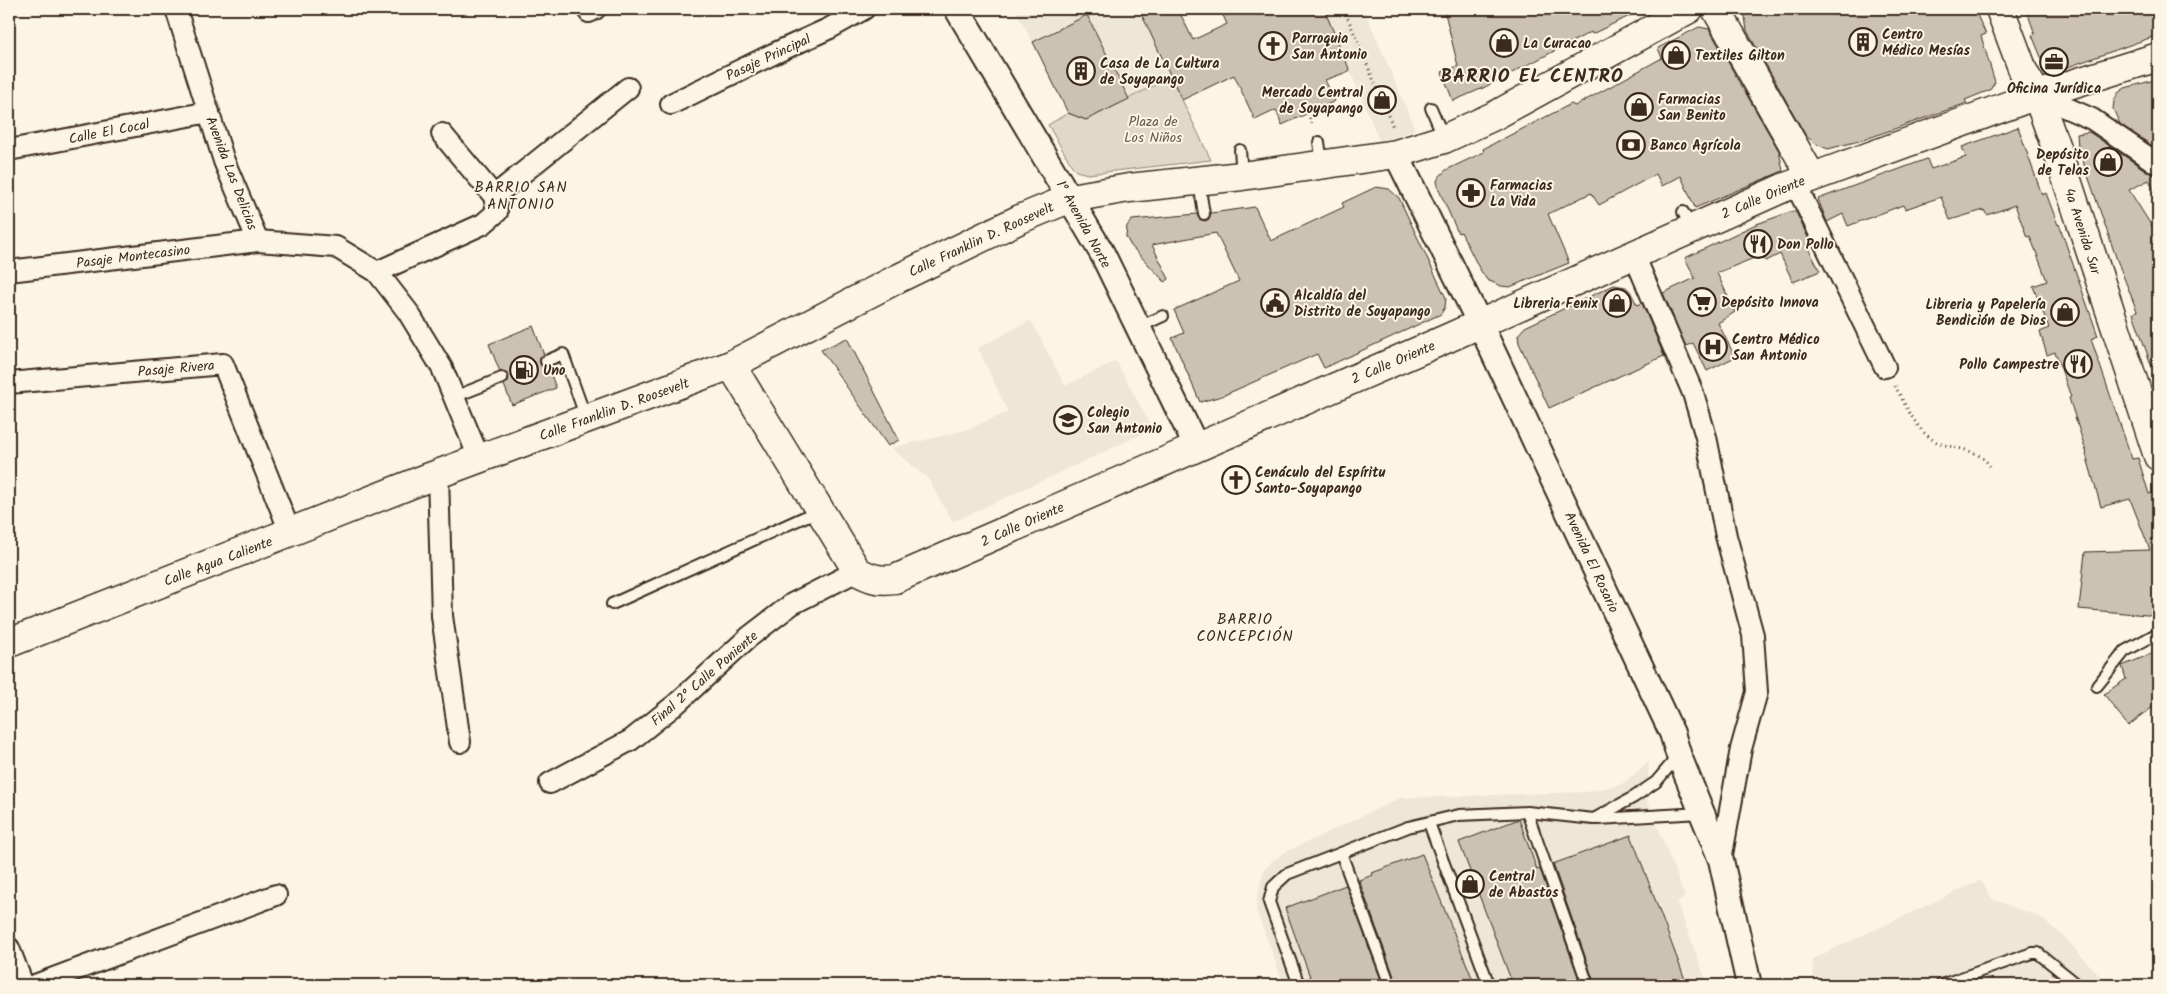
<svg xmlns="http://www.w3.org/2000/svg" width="2167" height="994" font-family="Kalam,sans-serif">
<rect width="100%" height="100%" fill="#fcf5e5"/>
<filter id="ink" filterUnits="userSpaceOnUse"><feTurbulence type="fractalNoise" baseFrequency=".02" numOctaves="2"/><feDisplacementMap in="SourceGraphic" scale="10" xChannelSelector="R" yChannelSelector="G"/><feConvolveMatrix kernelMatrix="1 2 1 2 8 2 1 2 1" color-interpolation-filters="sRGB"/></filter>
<g filter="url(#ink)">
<g fill="#eee6d6">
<polygon points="1015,9 1139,9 1171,77 1129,99 1087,15 1033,43"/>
<polygon points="1324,9 1364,9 1415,129 1397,137 1379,140"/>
<polygon points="1031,320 1065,386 1116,361 1153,429 953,522 928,479 891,448 963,431 1008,412 978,348"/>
<polygon points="1649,762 1647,800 1685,897 1677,903 1708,985 1284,985 1256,910 1257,897 1264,870 1271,862 1284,853 1400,798 1586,792 1622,784"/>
<polygon points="1981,880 1992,899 2040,917 2063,936 2108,985 1815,985 1812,959"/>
</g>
<polygon fill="#e0d8c8" stroke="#8e8173" points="1171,77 1211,160 1088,174 1076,171 1072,166 1048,125 1068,113 1086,120"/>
<g fill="#ccc2b3" stroke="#3b2a1e">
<polygon points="1139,9 1178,9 1193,40 1227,24 1220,9 1324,9 1350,71 1325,80 1335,101 1282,125 1276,110 1255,120 1234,75 1182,100"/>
<polygon points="1444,9 1644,9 1592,34 1591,32 1483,88 1453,101 1442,72 1458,66"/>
<polygon points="1744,9 1974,9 1986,34 1981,36 1995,82 1990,90 1965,100 1967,103 1863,140 1828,149 1816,144 1806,136 1747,31"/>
<polygon points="2026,9 2158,9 2158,35 2048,74 2032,35 2035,34"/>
<polygon points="1087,15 1129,99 1086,120 1068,113 1033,42"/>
<polygon points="1699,27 1709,29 1779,151 1783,171 1695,208 1681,176 1662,186 1656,174 1599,205 1591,193 1548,214 1569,263 1510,287 1501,286 1487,280 1479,268 1461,232 1458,233 1439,190 1437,181 1439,177 1446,170 1484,152 1483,149 1571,104 1575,106 1662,58 1658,48"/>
<polygon points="2158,79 2158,150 2120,124 2113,109 2114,101 2118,93 2125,88"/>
<polygon points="2018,127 2042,195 2046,193 2058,225 2059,224 2098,336 2091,339 2132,459 2138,458 2149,494 2154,492 2158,505 2158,616 2079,609 2085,552 2150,550 2130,499 2101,507 2086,454 2087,454 2069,398 2071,397 2055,352 2047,355 2040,332 2049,328 2033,286 2047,281 2030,236 2027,237 2015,205 1987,215 1984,210 1950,220 1941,197 1905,209 1903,205 1848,226 1843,214 1827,222 1818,199 1927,159 1931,169 1966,157 1962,147"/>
<polygon points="2089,132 2151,174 2158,176 2158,197 2149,180 2129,190 2158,236 2158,376 2155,376 2133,313 2137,311 2117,260 2078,147 2077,134"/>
<polygon points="1376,187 1389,189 1399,198 1446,298 1445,307 1441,314 1324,368 1317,354 1222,396 1200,402 1172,338 1184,333 1174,310 1239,281 1216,233 1152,245 1169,279 1165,282 1131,246 1126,237 1127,226 1132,220 1197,214 1199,219 1205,221 1209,219 1211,213 1255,207 1271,241 1344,207 1342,203"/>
<polygon points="1790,212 1796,212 1811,244 1806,244 1820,271 1793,282 1780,254 1766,261 1759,256 1717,273 1735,312 1718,323 1735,357 1707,371 1693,343 1686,346 1663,293 1695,278 1685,258 1754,225"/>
<polygon points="1614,285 1626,287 1630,291 1637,305 1642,303 1664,356 1549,408 1519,343 1518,335 1525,327"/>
<polygon points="533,326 544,355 540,357 540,363 542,367 548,367 556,388 512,405 504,385 508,382 509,376 506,372 500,372 489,344"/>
<polygon points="847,338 899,440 888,446 821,350"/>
<polygon points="2158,651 2158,703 2128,726 2104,694 2126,679 2122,666"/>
<polygon points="1519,819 1537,870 1540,869 1581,985 1513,985 1459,842"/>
<polygon points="1631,835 1687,985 1595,985 1553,864"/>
<polygon points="1422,854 1475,985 1397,985 1359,880 1373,875 1372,873"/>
<polygon points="1346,885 1383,985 1313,985 1285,908"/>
</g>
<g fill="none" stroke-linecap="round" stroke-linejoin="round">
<defs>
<g id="service">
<polyline points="1431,108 1444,138"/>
<polyline points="1319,142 1322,163"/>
<polyline points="1240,150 1242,174"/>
<polyline points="1199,183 1204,214"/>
<polyline points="1683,212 1691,228"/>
<polyline points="1137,328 1163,316"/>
<polyline points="546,361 563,354 586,418"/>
<polyline points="454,397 502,378"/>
<polyline points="612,604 820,510"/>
<polyline points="2097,686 2125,651 2158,633"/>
<polyline points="1527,812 1588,985"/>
<polyline points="1598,819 1701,813"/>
<polyline points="1429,823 1489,985"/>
<polyline points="1341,853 1390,985"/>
<polyline points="1299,985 1269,902 1273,887 1287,874 1408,827 1459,815 1527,812 1594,819 1634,797 1656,782 1678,756"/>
<polyline points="1941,985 2032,953 2038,953 2078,985"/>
</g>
<g id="minor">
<polyline points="176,9 224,161 258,241"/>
<polyline points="589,12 595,9"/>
<polyline points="2037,95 2092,119 2158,164"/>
<polyline points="671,104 773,54 830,28 864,9"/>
<polyline points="9,150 209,112"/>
<polyline points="1795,183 1885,367"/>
<polyline points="494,196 628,88"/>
<polyline points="1634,255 1693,393 1706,437 1726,536 1753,635 1757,692 1741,749 1721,860"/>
<polyline points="9,271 258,241 336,247 377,272 408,312 442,368 479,458"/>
<polyline points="377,272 483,224 497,212 494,196 442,134"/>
<polyline points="9,383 223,364 290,532"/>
<polyline points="438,474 442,616 460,742"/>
<polyline points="550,783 631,740 676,704 749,637 792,604 857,571"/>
<polyline points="9,948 23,985"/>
<polyline points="35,985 276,895"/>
</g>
<g id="tertiary">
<polyline points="957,9 1102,253 1197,448"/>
<polyline points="1396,154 1480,324 1672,733 1679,756 1721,860 1749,985"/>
</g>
<g id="secondary">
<polyline points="1716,9 1811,176"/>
<polyline points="2000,9 2024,73 2037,95 2059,156 2158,456"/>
<path d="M731 365 857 571C871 579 880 581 895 579L1448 338 1783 188 2037 95 2158 57"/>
<polyline points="9,643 427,478 731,365 897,279 1020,219 1071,198 1129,188 1242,176 1396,154 1444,139 1494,116 1689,9"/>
</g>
</defs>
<use href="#service" stroke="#3b2a1e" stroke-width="14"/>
<use href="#minor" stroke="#3b2a1e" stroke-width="24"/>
<use href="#tertiary" stroke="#3b2a1e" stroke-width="28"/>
<use href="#secondary" stroke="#3b2a1e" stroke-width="31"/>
<g stroke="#3b2a1e" stroke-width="3" stroke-dasharray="1 4" stroke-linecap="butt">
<polyline points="1344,9 1393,127"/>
<polyline points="1308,113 1313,127"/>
<path d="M1895 386C1906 405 1917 434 1939 443 1958 450 1977 448 1990 466"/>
</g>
<use href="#service" stroke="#fcf5e5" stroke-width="10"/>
<use href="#minor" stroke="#fcf5e5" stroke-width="20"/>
<use href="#tertiary" stroke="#fcf5e5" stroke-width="24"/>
<use href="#secondary" stroke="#fcf5e5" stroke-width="28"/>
</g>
</g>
<defs>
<symbol id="building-ring" viewBox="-11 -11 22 22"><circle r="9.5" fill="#fcf5e5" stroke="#3b2a1e" stroke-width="1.5"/><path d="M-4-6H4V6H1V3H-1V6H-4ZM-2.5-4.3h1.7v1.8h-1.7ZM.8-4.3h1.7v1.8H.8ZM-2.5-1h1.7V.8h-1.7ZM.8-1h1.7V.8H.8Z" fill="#3b2a1e"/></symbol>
<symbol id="shop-ring" viewBox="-11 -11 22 22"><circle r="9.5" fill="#fcf5e5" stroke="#3b2a1e" stroke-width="1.5"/><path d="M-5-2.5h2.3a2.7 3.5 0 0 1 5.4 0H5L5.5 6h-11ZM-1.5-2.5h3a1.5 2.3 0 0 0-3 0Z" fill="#3b2a1e"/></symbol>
<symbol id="church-ring" viewBox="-11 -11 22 22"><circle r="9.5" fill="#fcf5e5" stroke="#3b2a1e" stroke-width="1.5"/><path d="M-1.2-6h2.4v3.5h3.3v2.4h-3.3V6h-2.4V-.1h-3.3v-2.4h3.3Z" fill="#3b2a1e"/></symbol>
<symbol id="office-ring" viewBox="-11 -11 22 22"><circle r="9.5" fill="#fcf5e5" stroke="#3b2a1e" stroke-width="1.5"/><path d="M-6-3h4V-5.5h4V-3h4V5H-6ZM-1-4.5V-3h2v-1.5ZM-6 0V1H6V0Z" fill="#3b2a1e"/></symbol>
<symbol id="bank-ring" viewBox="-11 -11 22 22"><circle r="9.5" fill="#fcf5e5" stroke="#3b2a1e" stroke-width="1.5"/><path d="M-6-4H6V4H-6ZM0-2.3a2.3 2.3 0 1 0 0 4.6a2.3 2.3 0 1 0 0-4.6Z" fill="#3b2a1e"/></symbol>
<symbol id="pharmacy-ring" viewBox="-11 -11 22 22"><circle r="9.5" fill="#fcf5e5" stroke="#3b2a1e" stroke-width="1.5"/><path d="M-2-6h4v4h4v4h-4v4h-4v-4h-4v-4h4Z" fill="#3b2a1e"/></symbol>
<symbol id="restaurant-ring" viewBox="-11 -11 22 22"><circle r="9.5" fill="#fcf5e5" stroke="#3b2a1e" stroke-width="1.5"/><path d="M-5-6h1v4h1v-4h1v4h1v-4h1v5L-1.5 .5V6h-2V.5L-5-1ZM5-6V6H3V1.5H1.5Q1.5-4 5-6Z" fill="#3b2a1e"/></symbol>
<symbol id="supermarket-ring" viewBox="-11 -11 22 22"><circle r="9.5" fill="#fcf5e5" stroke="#3b2a1e" stroke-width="1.5"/><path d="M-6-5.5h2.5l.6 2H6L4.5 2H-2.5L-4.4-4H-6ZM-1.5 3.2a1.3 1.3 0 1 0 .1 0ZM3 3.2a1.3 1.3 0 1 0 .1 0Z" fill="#3b2a1e"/></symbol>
<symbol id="civic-ring" viewBox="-11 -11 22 22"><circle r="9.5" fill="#fcf5e5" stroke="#3b2a1e" stroke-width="1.5"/><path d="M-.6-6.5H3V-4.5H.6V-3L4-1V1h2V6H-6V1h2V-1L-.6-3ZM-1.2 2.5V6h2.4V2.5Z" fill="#3b2a1e"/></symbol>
<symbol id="hospital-ring" viewBox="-11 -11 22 22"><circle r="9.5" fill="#fcf5e5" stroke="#3b2a1e" stroke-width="1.5"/><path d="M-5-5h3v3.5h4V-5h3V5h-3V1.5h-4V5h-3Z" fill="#3b2a1e"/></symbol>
<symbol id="fuel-ring" viewBox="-11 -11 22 22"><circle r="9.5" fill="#fcf5e5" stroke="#3b2a1e" stroke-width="1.5"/><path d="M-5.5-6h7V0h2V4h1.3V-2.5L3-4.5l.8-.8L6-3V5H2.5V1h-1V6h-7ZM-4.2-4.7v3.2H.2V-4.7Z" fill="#3b2a1e"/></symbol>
<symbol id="school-ring" viewBox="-11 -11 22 22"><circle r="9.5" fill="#fcf5e5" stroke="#3b2a1e" stroke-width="1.5"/><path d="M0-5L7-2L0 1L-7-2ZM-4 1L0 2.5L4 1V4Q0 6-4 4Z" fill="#3b2a1e"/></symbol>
</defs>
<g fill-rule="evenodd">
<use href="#building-ring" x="1847" y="26" width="32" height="32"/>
<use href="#shop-ring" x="1488" y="27" width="32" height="32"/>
<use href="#church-ring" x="1257" y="30" width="32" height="32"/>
<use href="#shop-ring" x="1660" y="39" width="32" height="32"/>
<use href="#office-ring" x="2038" y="46" width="32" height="32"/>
<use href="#building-ring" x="1065" y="55" width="32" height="32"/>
<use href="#shop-ring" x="1366" y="84" width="32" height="32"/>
<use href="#shop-ring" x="1623" y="91" width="32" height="32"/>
<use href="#bank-ring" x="1615" y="129" width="32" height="32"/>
<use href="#shop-ring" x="2092" y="146" width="32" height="32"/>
<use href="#pharmacy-ring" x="1455" y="177" width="32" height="32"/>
<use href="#restaurant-ring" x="1742" y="228" width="32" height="32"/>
<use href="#supermarket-ring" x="1686" y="286" width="32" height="32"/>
<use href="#civic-ring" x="1259" y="287" width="32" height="32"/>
<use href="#shop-ring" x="1601" y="287" width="32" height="32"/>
<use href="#shop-ring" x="2049" y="296" width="32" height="32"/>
<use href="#hospital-ring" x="1697" y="331" width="32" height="32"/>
<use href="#restaurant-ring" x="2062" y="348" width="32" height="32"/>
<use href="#fuel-ring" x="508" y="354" width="32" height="32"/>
<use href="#school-ring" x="1052" y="404" width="32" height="32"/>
<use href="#church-ring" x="1220" y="464" width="32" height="32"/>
<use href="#shop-ring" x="1454" y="868" width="32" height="32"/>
</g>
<g text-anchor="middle" stroke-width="4" stroke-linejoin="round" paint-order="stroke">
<g font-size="14" font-weight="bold" fill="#3b2a1e" stroke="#fcf5e5" text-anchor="start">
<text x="1882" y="39">Centro<tspan x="1882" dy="16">Médico Mesías</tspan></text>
<text x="1292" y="43">Parroquia<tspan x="1292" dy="16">San Antonio</tspan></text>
<text x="1523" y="48">La Curacao</text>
<text x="1695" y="60">Textiles Gilton</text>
<text x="1100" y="68">Casa de La Cultura<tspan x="1100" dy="16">de Soyapango</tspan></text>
<text x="2054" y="93" text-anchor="middle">Oficina Jurídica</text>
<text x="1363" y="97" text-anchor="end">Mercado Central<tspan x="1363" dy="16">de Soyapango</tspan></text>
<text x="1658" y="104">Farmacias<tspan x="1658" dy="16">San Benito</tspan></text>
<text x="1650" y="150">Banco Agrícola</text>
<text x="2089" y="159" text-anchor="end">Depósito<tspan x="2089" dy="16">de Telas</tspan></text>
<text x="1490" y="190">Farmacias<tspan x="1490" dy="16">La Vida</tspan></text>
<text x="1777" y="249">Don Pollo</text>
<text x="1294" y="300">Alcaldía del<tspan x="1294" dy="16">Distrito de Soyapango</tspan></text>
<text x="1721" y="307">Depósito Innova</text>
<text x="1598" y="308" text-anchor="end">Libreria Fenix</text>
<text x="2046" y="309" text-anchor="end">Libreria y Papelería<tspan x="2046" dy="16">Bendición de Dios</tspan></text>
<text x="1732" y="344">Centro Médico<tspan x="1732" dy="16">San Antonio</tspan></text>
<text x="2059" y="369" text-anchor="end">Pollo Campestre</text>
<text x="543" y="375">Uno</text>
<text x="1087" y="417">Colegio<tspan x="1087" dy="16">San Antonio</tspan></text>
<text x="1255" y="477">Cenáculo del Espíritu<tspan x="1255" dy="16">Santo-Soyapango</tspan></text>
<text x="1489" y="881">Central<tspan x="1489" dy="16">de Abastos</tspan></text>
</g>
<g font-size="14" fill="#3b2a1e" stroke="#fcf5e5">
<text transform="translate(768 57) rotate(-25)" y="5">Pasaje Principal</text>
<text transform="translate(109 131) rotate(-11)" y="5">Calle El Cocal</text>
<text transform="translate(232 173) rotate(69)" y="5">Avenida Las Delicias</text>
<text transform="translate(1763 197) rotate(-23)" y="5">2 Calle Oriente</text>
<text transform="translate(1084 224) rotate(61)" y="5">1° Avenida Norte</text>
<text transform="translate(2083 231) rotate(72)" y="5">4a Avenida Sur</text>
<text transform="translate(981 239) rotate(-25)" y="5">Calle Franklin D. Roosevelt</text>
<text transform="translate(133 256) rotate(-7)" y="5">Pasaje Montecasino</text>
<text transform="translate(1393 362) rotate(-23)" y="5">2 Calle Oriente</text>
<text transform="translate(176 368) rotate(-5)" y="5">Pasaje Rivera</text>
<text transform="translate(614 409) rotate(-20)" y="5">Calle Franklin D. Roosevelt</text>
<text transform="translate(1022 524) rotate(-24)" y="5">2 Calle Oriente</text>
<text transform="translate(218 561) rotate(-21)" y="5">Calle Agua Caliente</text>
<text transform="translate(1592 562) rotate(65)" y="5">Avenida El Rosario</text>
<text transform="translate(704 678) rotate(-41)" y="5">Final 2° Calle Poniente</text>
</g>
<g font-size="14" fill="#645648" stroke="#fcf5e5">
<text x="1153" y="126">Plaza de<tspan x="1153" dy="16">Los Niños</tspan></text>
</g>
<g font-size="15" letter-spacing="1" fill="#3b2a1e" stroke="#fcf5e5">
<text x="521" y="192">BARRIO SAN<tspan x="521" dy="17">ANTONIO</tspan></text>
<text x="1245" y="624">BARRIO<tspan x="1245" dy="17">CONCEPCIÓN</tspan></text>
</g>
<g font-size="19" font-weight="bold" letter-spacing="1" fill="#3b2a1e" stroke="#fcf5e5">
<text x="1532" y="82">BARRIO EL CENTRO</text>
</g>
</g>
<rect width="2167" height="994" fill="none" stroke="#fcf5e5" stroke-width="30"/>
<rect x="15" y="15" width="2137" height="964" fill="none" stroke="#3b2a1e" stroke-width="2" filter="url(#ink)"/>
</svg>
